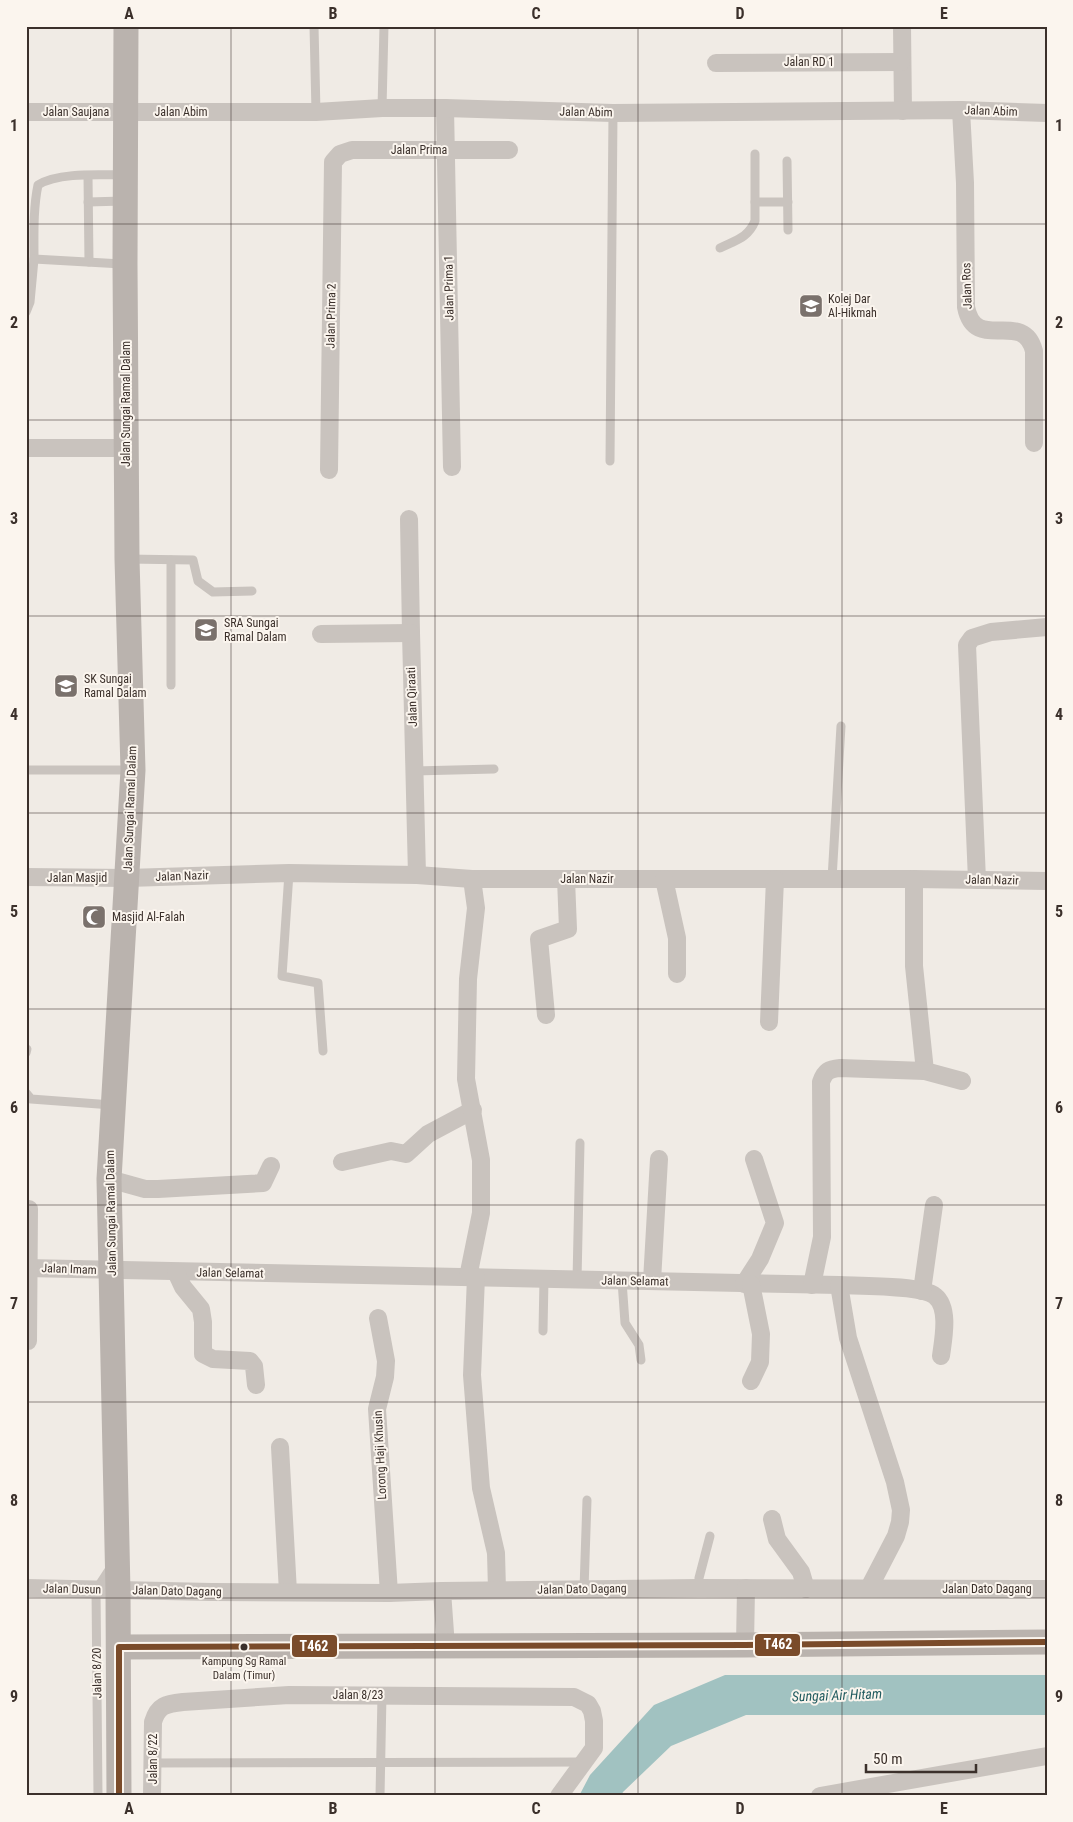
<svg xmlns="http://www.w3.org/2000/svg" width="1073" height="1822" font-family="'Roboto Condensed',sans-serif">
<rect width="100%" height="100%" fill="#f0ebe5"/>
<polygon fill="#a1c2c1" points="725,1675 1047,1675 1047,1715 746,1715 671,1746 623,1792 621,1796 579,1796 590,1775 654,1705"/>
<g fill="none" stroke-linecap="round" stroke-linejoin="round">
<g stroke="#c9c3be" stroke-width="9">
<polyline points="314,26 316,112"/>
<polyline points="382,108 384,26"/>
<polyline points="787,161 788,230"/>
<polyline points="88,176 89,262"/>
<polyline points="88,202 123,201"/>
<polyline points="755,202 788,202"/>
<path d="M720 248C736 240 748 238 755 221V154"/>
<path d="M122 264 34 259C34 235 33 209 38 185 58 172 100 175 124 175"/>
<polyline points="26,312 30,302 34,259"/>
<polyline points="610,461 613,113"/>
<polyline points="127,559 193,560 198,581 213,592 252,591"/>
<polyline points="171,560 171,685"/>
<polyline points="26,770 130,770"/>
<polyline points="414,771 494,769"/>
<polyline points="289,873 282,976 318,983 323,1051"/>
<polyline points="832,879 841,726"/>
<polyline points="26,1053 27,1049"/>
<polyline points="26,1093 31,1099 112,1105"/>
<polyline points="577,1280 580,1143"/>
<polyline points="622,1281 625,1323 639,1345 641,1360"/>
<polyline points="543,1331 544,1279"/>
<polyline points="699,1588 699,1578 710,1536"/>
<polyline points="584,1589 587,1500"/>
<polyline points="153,1763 583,1762"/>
<polyline points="98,1796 96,1590 111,1567"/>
<polyline points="380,1796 382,1695"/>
</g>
<g stroke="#c9c3be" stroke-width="18">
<polyline points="902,26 903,111"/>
<polyline points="716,63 901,62"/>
<polyline points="445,108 452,467"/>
<path d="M961 110 965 183 966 307C975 354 1023 308 1034 351V443"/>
<polyline points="26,112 316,112 382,108 445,108 613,113 961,110 1047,113"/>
<polyline points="26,448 126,448"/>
<polyline points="329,470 333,162 340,154 352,150 509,150"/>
<polyline points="409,519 411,633 417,875"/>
<polyline points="321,634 411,633"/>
<polyline points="26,877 128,878 289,873 417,875 472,879 914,879 1047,881"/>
<polyline points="664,879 677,938 677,974"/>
<polyline points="914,879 914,966 925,1071 962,1081"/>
<polyline points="977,880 967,645 972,638 991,632 1047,627"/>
<polyline points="546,1015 539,939 568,929 566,879"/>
<polyline points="769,1022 775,879"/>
<polyline points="342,1162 391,1151 406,1154 428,1134 473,1110"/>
<polyline points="109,1179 145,1189 158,1189 263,1183 271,1166"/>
<path d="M26 1268 839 1285C859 1286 922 1285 935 1296 950 1308 943 1340 941 1356"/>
<polyline points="176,1272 183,1287 201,1309 203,1322 203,1354 213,1359 250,1361 254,1366 256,1385"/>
<polyline points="468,1277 481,1213 481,1160 466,1079 468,979 476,908 472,879"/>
<polyline points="476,1277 472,1375 481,1488 496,1553 497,1590"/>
<polyline points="652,1281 659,1159"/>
<polyline points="744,1284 760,1259 775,1223 754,1159"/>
<polyline points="751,1284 761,1334 760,1362 751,1381"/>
<path d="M812 1285 822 1237 821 1082C825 1071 829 1069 840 1068L925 1071"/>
<polyline points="839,1285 848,1338 895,1482 901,1510 900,1522 896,1536 869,1588"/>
<polyline points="922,1291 934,1205"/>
<polyline points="378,1318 386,1361 385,1377 377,1409 389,1593"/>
<polyline points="28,1341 29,1209"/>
<polyline points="280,1447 288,1592"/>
<polyline points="772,1519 777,1539 801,1572 806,1589"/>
<polyline points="26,1588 211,1592 389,1593 442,1591 699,1588 1047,1589"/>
<polyline points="442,1591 446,1647"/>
<polyline points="745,1645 746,1588"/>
<path d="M152 1796 153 1722C158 1705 166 1704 183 1702L289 1695 574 1697 588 1704 592 1711 594 1721V1748L559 1796"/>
<polyline points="820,1796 1047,1756"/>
</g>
<g stroke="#bab3ae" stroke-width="25">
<polyline points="119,1647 745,1645 1047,1642"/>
<polyline points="119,1796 118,1591 109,1179 133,770 127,559 125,264 126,26"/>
</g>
<defs>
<polyline id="bus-1" points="119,1796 119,1647 745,1645 1047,1642"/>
</defs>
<use href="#bus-1" stroke="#fbf5ee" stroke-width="10"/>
<use href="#bus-1" stroke="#7a4b2a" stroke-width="6"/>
</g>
<path fill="none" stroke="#3b302b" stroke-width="1" stroke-opacity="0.55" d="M231 26V1796M435 26V1796M638 26V1796M842 26V1796M26 224H1047M26 420H1047M26 616H1047M26 813H1047M26 1009H1047M26 1205H1047M26 1402H1047M26 1598H1047"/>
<defs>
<symbol id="university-square" viewBox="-11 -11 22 22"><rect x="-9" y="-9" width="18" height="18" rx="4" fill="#7a716c" stroke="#fbf5ee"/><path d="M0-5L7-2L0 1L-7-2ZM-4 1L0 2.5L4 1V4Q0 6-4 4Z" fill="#fff"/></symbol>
<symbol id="school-square" viewBox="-11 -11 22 22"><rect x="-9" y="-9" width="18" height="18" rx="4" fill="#7a716c" stroke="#fbf5ee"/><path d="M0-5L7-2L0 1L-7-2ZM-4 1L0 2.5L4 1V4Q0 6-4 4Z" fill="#fff"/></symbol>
<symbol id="mosque-square" viewBox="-11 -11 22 22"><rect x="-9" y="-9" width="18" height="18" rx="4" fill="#7a716c" stroke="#fbf5ee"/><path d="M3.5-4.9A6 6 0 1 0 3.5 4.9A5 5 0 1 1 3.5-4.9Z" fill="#fff"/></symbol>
</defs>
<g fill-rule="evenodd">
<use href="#university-square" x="797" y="292" width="28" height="28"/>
<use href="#school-square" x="192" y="616" width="28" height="28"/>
<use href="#school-square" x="52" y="672" width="28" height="28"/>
<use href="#mosque-square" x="80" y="903" width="28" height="28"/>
</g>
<circle fill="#3b302b" stroke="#fbf5ee" stroke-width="2" cx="244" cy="1647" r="4.5"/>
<g text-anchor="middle" stroke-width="4" stroke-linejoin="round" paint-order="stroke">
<g font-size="11" fill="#3b302b" stroke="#fbf5ee">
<text x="244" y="1665">Kampung Sg Ramal<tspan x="244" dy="14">Dalam (Timur)</tspan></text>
</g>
<g font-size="12" fill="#3b302b" stroke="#fbf5ee">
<text x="809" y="66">Jalan RD 1</text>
<text transform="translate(991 111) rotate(2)" y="4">Jalan Abim</text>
<text x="76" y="116">Jalan Saujana</text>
<text x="181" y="116">Jalan Abim</text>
<text transform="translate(586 112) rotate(1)" y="4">Jalan Abim</text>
<text x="419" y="154">Jalan Prima</text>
<text transform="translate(967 286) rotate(-92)" y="4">Jalan Ros</text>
<text transform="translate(449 288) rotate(-91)" y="4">Jalan Prima 1</text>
<text transform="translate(331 316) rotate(-89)" y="4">Jalan Prima 2</text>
<text transform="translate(126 404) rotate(-90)" y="4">Jalan Sungai Ramal Dalam</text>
<text transform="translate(412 697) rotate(-92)" y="4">Jalan Qiraati</text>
<text transform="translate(130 809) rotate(-88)" y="4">Jalan Sungai Ramal Dalam</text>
<text transform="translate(182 876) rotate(-2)" y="4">Jalan Nazir</text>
<text x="77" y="882">Jalan Masjid</text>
<text x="587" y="883">Jalan Nazir</text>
<text transform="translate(992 880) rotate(1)" y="4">Jalan Nazir</text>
<text transform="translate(111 1213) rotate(-91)" y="4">Jalan Sungai Ramal Dalam</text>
<text transform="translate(69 1269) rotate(2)" y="4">Jalan Imam</text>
<text transform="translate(230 1273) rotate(1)" y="4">Jalan Selamat</text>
<text transform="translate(635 1281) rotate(1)" y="4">Jalan Selamat</text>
<text transform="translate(380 1455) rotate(-93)" y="4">Lorong Haji Khusin</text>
<text transform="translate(72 1589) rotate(1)" y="4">Jalan Dusun</text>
<text transform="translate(582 1589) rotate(-1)" y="4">Jalan Dato Dagang</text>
<text x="987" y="1593">Jalan Dato Dagang</text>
<text transform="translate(177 1591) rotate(1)" y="4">Jalan Dato Dagang</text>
<text transform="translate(97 1673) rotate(-91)" y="4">Jalan 8/20</text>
<text x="358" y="1699">Jalan 8/23</text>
<text transform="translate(153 1759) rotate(-90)" y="4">Jalan 8/22</text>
</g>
<g font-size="12" fill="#3b302b" stroke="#fbf5ee" text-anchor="start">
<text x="828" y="303">Kolej Dar<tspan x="828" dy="14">Al-Hikmah</tspan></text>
<text x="224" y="627">SRA Sungai<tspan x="224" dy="14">Ramal Dalam</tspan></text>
<text x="84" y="683">SK Sungai<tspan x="84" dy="14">Ramal Dalam</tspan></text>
<text x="112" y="921">Masjid Al-Falah</text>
</g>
<g font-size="14" font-style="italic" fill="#1f5a5e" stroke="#fbf5ee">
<text transform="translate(837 1695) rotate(-2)" y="5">Sungai Air Hitam</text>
</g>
</g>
<g stroke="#fbf5ee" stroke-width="2">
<rect x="754" y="1633" width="47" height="24" rx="5" fill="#7a4b2a"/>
<rect x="291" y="1634" width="47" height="24" rx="5" fill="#7a4b2a"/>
</g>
<g font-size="14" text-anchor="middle" font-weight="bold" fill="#fff">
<text x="778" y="1649">T462</text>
<text x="314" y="1651">T462</text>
</g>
<rect width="1073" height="1822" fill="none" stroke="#fbf5ee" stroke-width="55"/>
<path d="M866 1764v8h110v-8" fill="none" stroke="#3b302b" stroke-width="2.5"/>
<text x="873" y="1764" font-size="15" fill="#3b302b" stroke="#fbf5ee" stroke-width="4" paint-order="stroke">50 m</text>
<rect x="28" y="28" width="1018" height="1766" fill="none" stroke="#3b302b" stroke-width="2"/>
<g font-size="16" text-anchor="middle" font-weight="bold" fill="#3b302b">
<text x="129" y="19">A</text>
<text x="333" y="19">B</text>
<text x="536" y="19">C</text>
<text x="740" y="19">D</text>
<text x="944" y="19">E</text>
<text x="14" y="131">1</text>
<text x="1059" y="131">1</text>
<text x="14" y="328">2</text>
<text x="1059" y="328">2</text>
<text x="14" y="524">3</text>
<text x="1059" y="524">3</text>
<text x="14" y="720">4</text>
<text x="1059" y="720">4</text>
<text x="14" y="917">5</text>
<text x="1059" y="917">5</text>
<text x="14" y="1113">6</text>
<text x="1059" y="1113">6</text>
<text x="14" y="1309">7</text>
<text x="1059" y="1309">7</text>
<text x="14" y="1506">8</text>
<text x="1059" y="1506">8</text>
<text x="14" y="1702">9</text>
<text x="1059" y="1702">9</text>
<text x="129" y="1814">A</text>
<text x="333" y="1814">B</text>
<text x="536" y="1814">C</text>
<text x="740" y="1814">D</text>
<text x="944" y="1814">E</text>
</g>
</svg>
